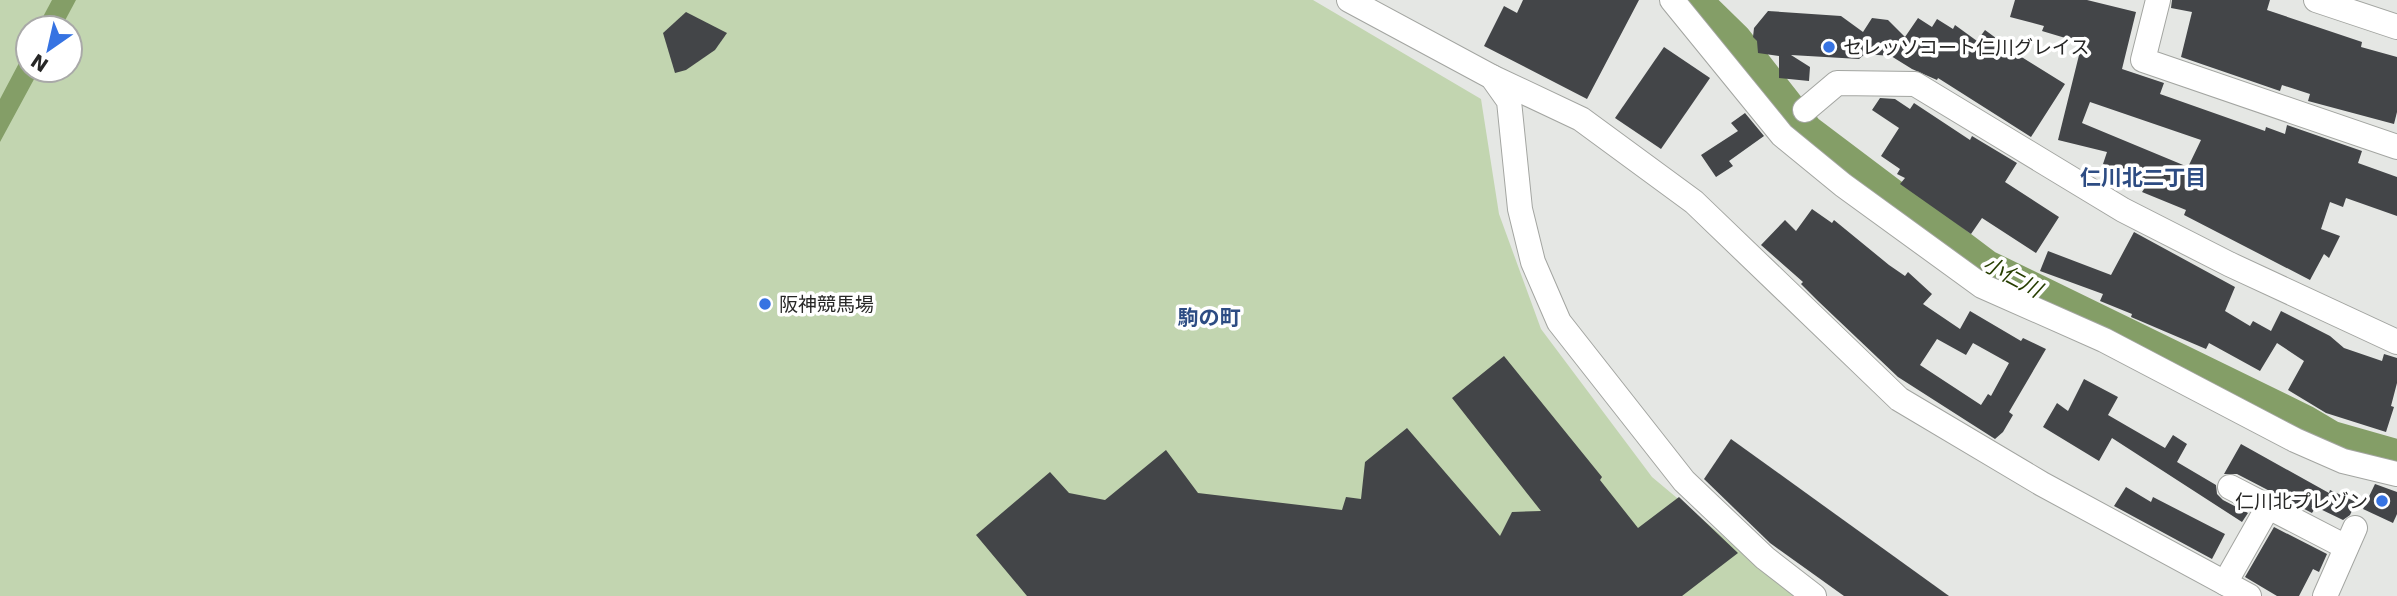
<svg xmlns="http://www.w3.org/2000/svg" width="2397" height="596" font-family="'DejaVu Sans','Noto Sans JP',sans-serif">
<rect width="100%" height="100%" fill="#e5e7e4"/>
<path fill="#c2d5b0" fill-rule="evenodd" d="M0 0H1313L1481 99 1499 214 1541 329 1652 477 1794 596H0ZM28 28H70V70H28Z"/>
<g fill="#849e67">
<polygon points="52,0 76,0 61,28 37,28"/>
<polygon points="28,46 28,70 39,70 0,142 0,99"/>
</g>
<g fill="none" stroke-linecap="round" stroke-linejoin="round">
<polyline stroke="#849e67" stroke-width="33" points="1695,0 1735,39 1807,131 1986,266 2304,421 2331,437 2397,456"/>
</g>
<g fill="#434548" fill-rule="evenodd">
<polygon points="1523,0 1639,0 1587,99 1484,46 1504,6 1517,13"/>
<path d="M2015 0H2087L2136 12 2122 69 2164 83 2160 94 2265 131 2266 127 2285 134 2287 125 2362 151 2358 163 2397 177V216L2346 198 2343 207 2330 202 2321 229 2340 236 2329 258 2324 254 2310 280 2184 215 2186 210 2142 192 2144 189 2127 182 2130 176 2103 164 2107 152 2058 140 2082 43 2042 31 2044 26 2010 17ZM2090 102 2201 140 2188 167 2082 123Z"/>
<polygon points="2172,0 2270,0 2267,10 2362,42 2361,47 2397,57 2397,112 2394,124 2308,101 2310,94 2282,85 2280,91 2181,57 2192,12 2171,8"/>
<polygon points="1768,11 1841,16 1863,32 1872,18 1888,20 1905,37 1918,18 1932,27 1937,19 1953,29 1955,25 1977,41 1985,30 2000,41 1999,43 2065,84 2031,137 1938,78 1937,80 1912,69 1891,56 1865,54 1859,59 1791,55 1810,67 1809,81 1779,78 1779,56 1758,53 1757,41 1753,37 1754,28"/>
<polygon points="686,12 727,33 715,50 686,70 675,73 663,33"/>
<polygon points="1664,47 1710,78 1661,149 1615,118"/>
<polygon points="1880,98 1895,99 1910,109 1914,103 1970,140 1972,136 2017,163 2005,182 2059,217 2036,253 1982,218 1971,234 1900,184 1905,178 1897,174 1900,169 1881,156 1899,128 1872,110"/>
<polygon points="1745,113 1764,136 1729,161 1733,166 1716,177 1701,155 1738,131 1731,123"/>
<path d="M1812 209 1832 223 1834 220 1889 265 1905 276 1908 272 1932 294 1923 304 1960 329 1970 311 2021 341 2023 338 2046 349 2009 412 2013 415 2003 432 1995 439 1898 377 1818 301 1801 284 1803 282 1761 245 1785 220 1796 231ZM1937 339 1966 355 1973 343 2009 363 1991 396 1988 394 1981 405 1920 365Z"/>
<polygon points="2134,232 2235,287 2225,311 2250,326 2253,321 2271,331 2281,311 2330,336 2344,348 2382,361 2384,354 2397,358 2397,383 2391,406 2394,407 2386,432 2326,413 2288,390 2304,361 2277,343 2260,371 2209,343 2206,349 2131,317 2132,314 2100,301 2103,294 2040,271 2048,251 2111,275"/>
<polygon points="1504,356 1602,477 1600,480 1638,528 1679,497 1738,553 1682,596 1027,596 976,535 1050,472 1069,493 1105,500 1166,450 1198,493 1342,510 1346,497 1361,499 1365,462 1407,428 1500,536 1512,512 1541,511 1452,398"/>
<polygon points="2084,379 2118,397 2108,415 2165,448 2173,435 2187,444 2177,462 2216,485 2217,494 2223,500 2248,513 2242,522 2112,438 2099,461 2043,427 2057,403 2068,411"/>
<polygon points="1731,439 1949,596 1844,596 1770,543 1704,479"/>
<polygon points="2241,444 2329,493 2330,490 2356,502 2350,515 2343,520 2316,507 2312,513 2237,474 2224,474"/>
<polygon points="2375,484 2397,492 2397,514 2393,523 2363,509"/>
<polygon points="2126,487 2151,502 2153,497 2225,534 2212,559 2114,506"/>
<polygon points="2274,527 2327,554 2319,572 2313,569 2299,596 2277,596 2245,577"/>
</g>
<g fill="none" stroke-linecap="round" stroke-linejoin="round">
<defs>
<g id="minor">
<polyline points="1349,0 1492,77 1509,101 1520,209 1533,262 1559,322 1684,481 1765,558 1814,596"/>
<polyline points="1672,0 1782,135 1843,185 1982,286 2104,340 2295,440 2343,461 2397,474"/>
<polyline points="2158,0 2143,60 2397,147"/>
<polyline points="2316,0 2397,27"/>
<polyline points="1492,77 1581,119 1694,202 1899,399 2042,484 2249,596"/>
<polyline points="1805,110 1837,83 1915,84 2123,210 2229,264 2397,342"/>
<polyline points="2230,487 2346,547"/>
<polyline points="2225,583 2268,507"/>
<polyline points="2325,596 2355,528"/>
</g>
</defs>
<use href="#minor" stroke="#a3a5a1" stroke-width="26"/>
<use href="#minor" stroke="#fff" stroke-width="24"/>
</g>
<g fill="#3673e2" stroke="#fff" stroke-width="2.5">
<circle cx="1829" cy="47" r="7"/>
<circle cx="765" cy="304" r="7"/>
<circle cx="2382" cy="501" r="7"/>
</g>
<g text-anchor="middle" stroke-width="7" stroke-linejoin="round" paint-order="stroke">
<g font-size="19" fill="#272726" stroke="#fff" text-anchor="start">
<text x="1843" y="54">セレッソコート仁川グレイス</text>
<text x="779" y="311">阪神競馬場</text>
<text x="2368" y="508" text-anchor="end">仁川北プレゾン</text>
</g>
<g font-size="21" font-weight="bold" fill="#2d4c83" stroke="#fff">
<text x="2143" y="185">仁川北二丁目</text>
<text x="1209" y="325">駒の町</text>
</g>
<g font-size="21" font-style="italic" fill="#273e00" stroke="#fff">
<text transform="translate(2012 277) rotate(28)" y="7">小仁川</text>
</g>
</g>
<g transform="translate(49 49) rotate(214)"><circle r="33" fill="#ffffff" stroke="#a9a9a8" stroke-width="2"/>
<path d="M0-5L12 26L0 18L-12 26Z" fill="#3673e2"/>
<text y="-10" font-size="19" font-weight="bold" text-anchor="middle" fill="#272726">N</text>
</g>
</svg>
